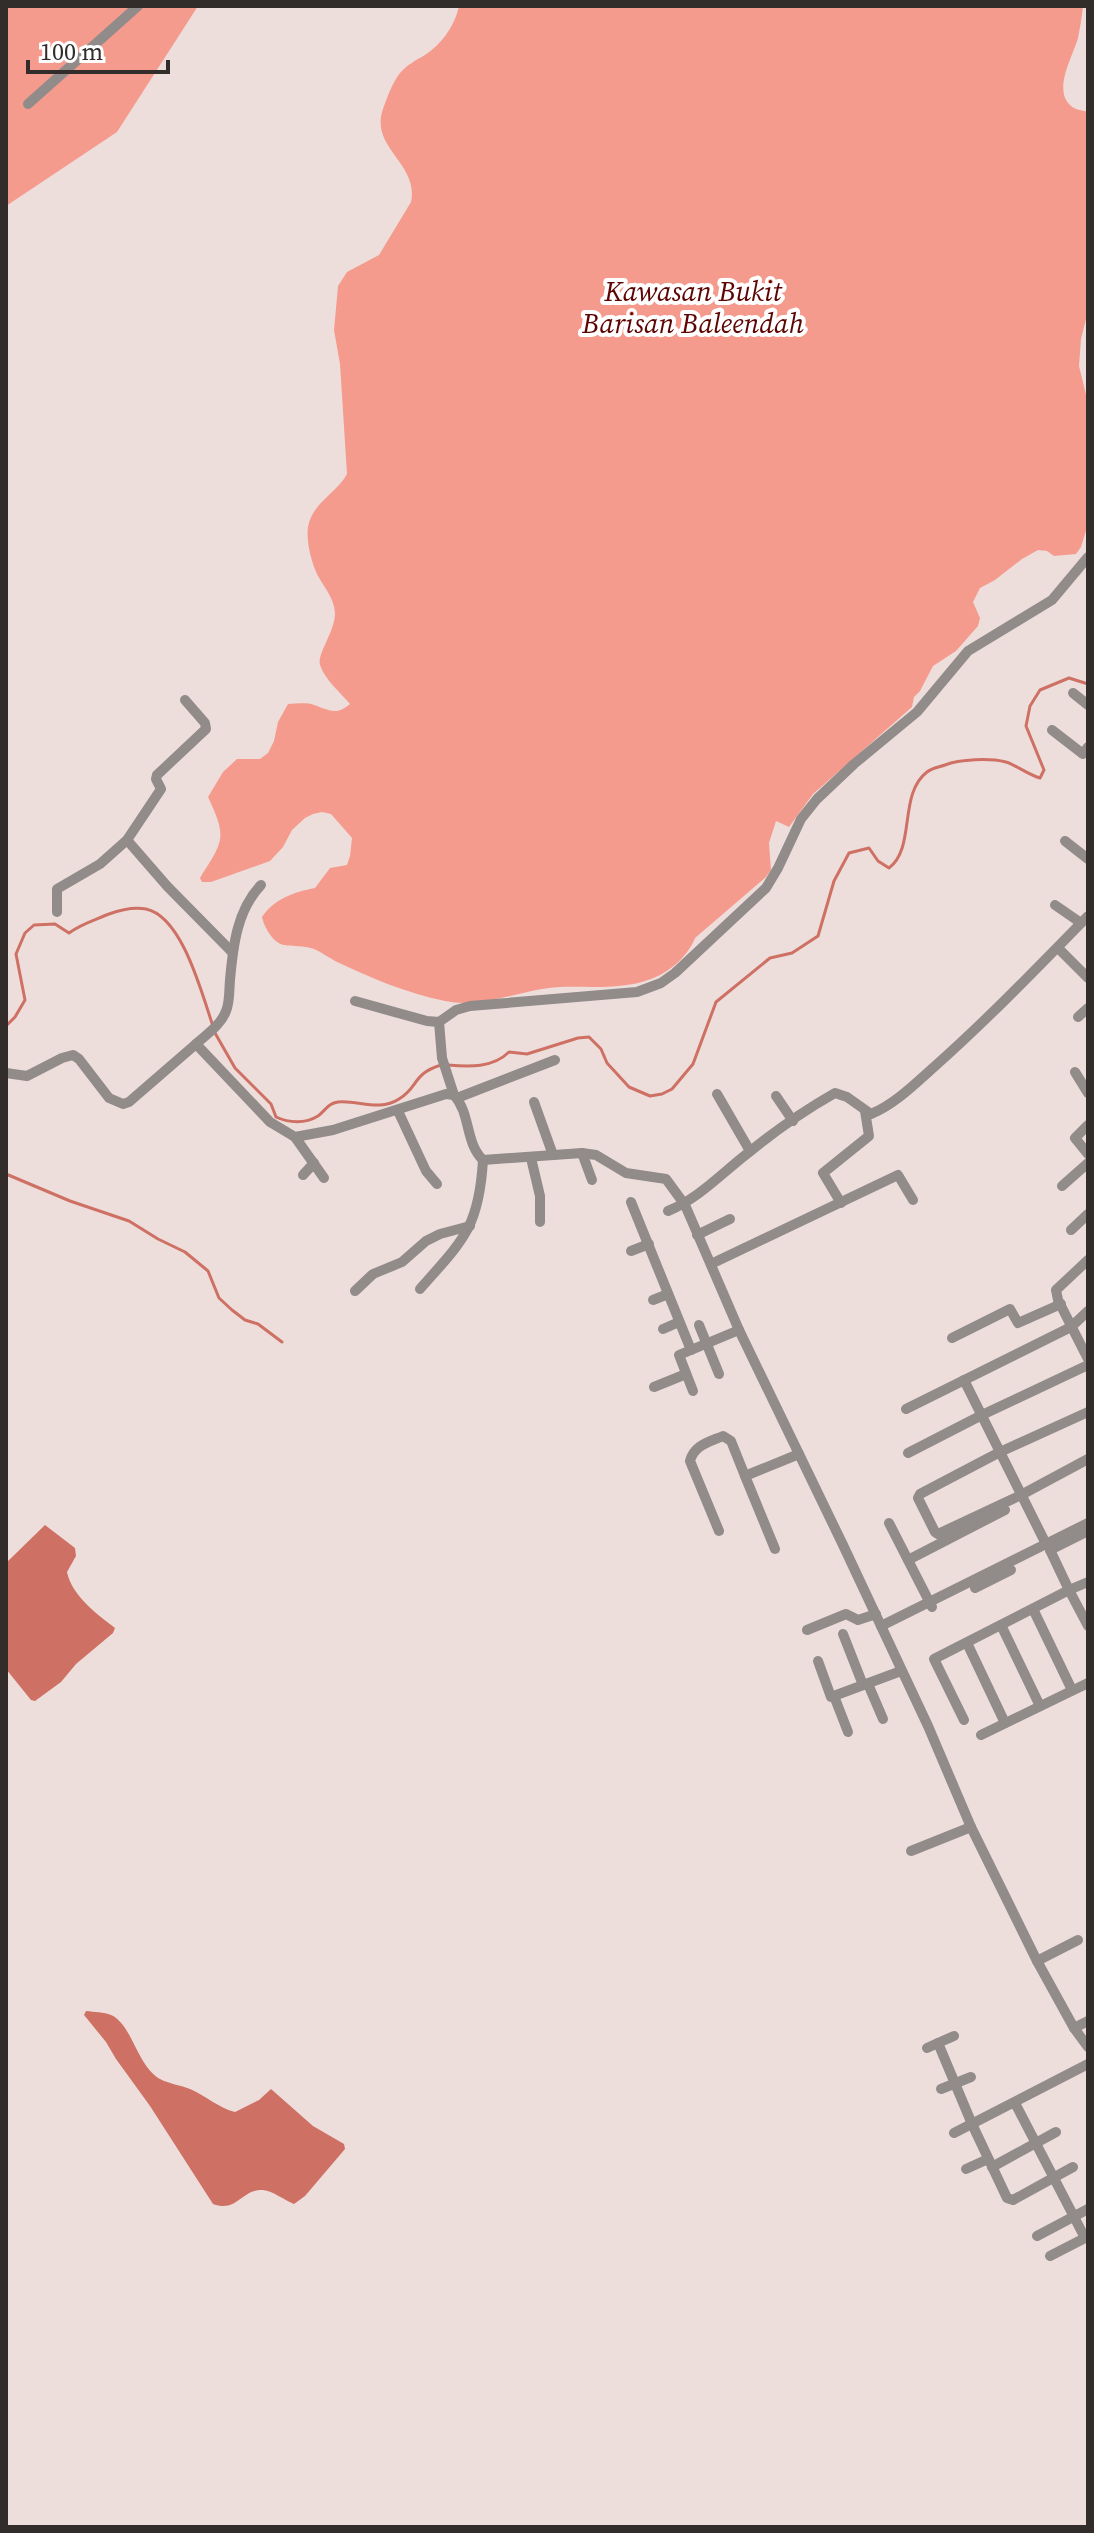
<svg xmlns="http://www.w3.org/2000/svg" width="1094" height="2533" font-family="'Source Serif 4',serif">
<rect width="100%" height="100%" fill="#eddedc"/>
<g fill="#f59b8d">
<polygon points="6,6 198,6 117,132 6,206"/>
<path d="M459 6H1083C1082 17 1080 27 1078 38 1073 56 1053 89 1070 105 1075 110 1082 110 1088 112V311L1081 339 1079 366 1088 403V524L1081 547 1076 554 1054 556 1047 551 1038 550 1022 559 995 580 980 588 973 602 980 618 978 626 956 651 933 666 920 691 914 697 912 707 813 794 789 827 776 821 769 843 771 870 766 877 695 938C688 956 670 972 651 979 623 990 590 986 560 987 522 989 483 1009 445 1001 406 993 371 978 335 961 328 957 321 952 314 949 303 945 293 947 284 945 273 943 264 927 262 917 274 899 294 892 315 888L330 868 347 865 350 856 352 838 331 814 322 812 313 814 305 818 292 830 283 847 270 861 211 882H202L200 878C224 840 227 838 208 797L223 772 237 759H260L268 753 274 741 278 722 288 704C296 704 306 702 314 705 329 710 336 716 350 704 340 692 325 680 320 665 317 653 335 632 335 613 334 597 324 588 317 574 311 561 306 541 308 527 312 503 336 494 347 474L340 364 334 330 338 286 347 272 379 255 411 202C419 164 372 149 382 112 386 100 392 83 400 73 407 65 416 60 425 55 442 44 455 25 459 6Z"/>
</g>
<g fill="#ce7164">
<path d="M45 1525 75 1548 76 1556 67 1572C72 1596 97 1614 115 1628L113 1633 76 1664 61 1682 35 1701 31 1700 6 1669V1563Z"/>
<path d="M86 2011C94 2012 104 2012 111 2015 132 2024 137 2066 160 2079 169 2084 181 2085 190 2089 206 2096 219 2108 235 2112L259 2100 271 2089 313 2126 344 2144 345 2149 305 2196 294 2204C284 2200 273 2191 263 2190 241 2189 238 2213 213 2204L150 2106 116 2059 106 2042 84 2015Z"/>
</g>
<g fill="none" stroke-linecap="round" stroke-linejoin="round">
<g stroke="#ce7164" stroke-width="3">
<path d="M6 1026 15 1017 25 1000 16 954 25 933 34 925 55 924 69 933C81 924 95 920 109 914 120 910 134 907 146 909 183 917 202 995 213 1026"/>
<path d="M215 1033 235 1068 271 1104 276 1117C289 1123 305 1124 318 1116 325 1111 328 1103 338 1102 359 1100 379 1112 399 1099 419 1087 412 1074 441 1065"/>
<path d="M448 1065C469 1067 493 1068 509 1052L527 1054 578 1038 589 1037 601 1049 607 1063 629 1087 650 1096 662 1094 672 1089 693 1064 716 1002 770 958 792 953 818 936 834 881 849 853 869 848 878 861 889 868C916 848 898 794 927 772 932 768 939 767 945 765 960 759 990 758 1006 762 1016 765 1027 774 1040 778L1044 770 1026 726 1030 706 1040 690 1069 678 1088 684"/>
<polyline points="6,1174 70,1201 129,1221 158,1239 185,1252 208,1271 219,1298 232,1310 245,1320 258,1324 282,1342"/>
</g>
<g stroke="#918b8a" stroke-width="10">
<polyline points="28,104 138,6"/>
<polyline points="1073,693 1088,705"/>
<polyline points="1052,730 1083,754 1088,747"/>
<polyline points="127,840 167,886 232,952"/>
<polyline points="1065,841 1088,859"/>
<polyline points="1055,905 1081,923"/>
<polyline points="57,912 57,889 100,864 127,840 161,789 156,779 157,775 206,729 205,723 185,700"/>
<polyline points="1058,948 1088,978"/>
<polyline points="355,1001 427,1021 439,1022"/>
<polyline points="1078,1017 1088,1008"/>
<path d="M196 1044C207 1034 221 1025 226 1011 230 1002 229 990 230 980 233 946 237 910 261 885"/>
<polyline points="1075,1072 1088,1093"/>
<path d="M6 1073 27 1076 62 1058 73 1055 79 1059 109 1098 123 1104 129 1102 196 1044 270 1122 295 1137 333 1130 446 1094 454 1095C471 1114 465 1143 483 1160L582 1153 596 1155 626 1173 666 1179 685 1205 739 1330 843 1545 928 1726 971 1827 1037 1961 1074 2028 1088 2047"/>
<polyline points="717,1094 750,1151"/>
<polyline points="454,1095 442,1058 439,1022 456,1010 470,1006 637,992 661,983 675,973 766,888 778,868 801,819 817,799 854,764 917,712 968,651 1052,600 1088,557"/>
<polyline points="776,1096 793,1121"/>
<polyline points="457,1098 555,1060"/>
<polyline points="534,1102 553,1155"/>
<polyline points="398,1111 426,1171 437,1184"/>
<polyline points="1088,1125 1075,1138 1088,1154"/>
<polyline points="295,1137 324,1178"/>
<polyline points="582,1153 592,1180"/>
<polyline points="531,1158 540,1196 540,1222"/>
<polyline points="303,1175 314,1163"/>
<polyline points="1062,1186 1088,1163"/>
<polyline points="631,1202 691,1350"/>
<polyline points="841,1203 823,1173 869,1136 865,1111"/>
<path d="M668 1211C698 1199 722 1173 748 1153 775 1131 805 1110 835 1093L847 1097 871 1114C894 1105 916 1083 934 1067 989 1018 1037 968 1088 916"/>
<polyline points="1071,1230 1088,1214"/>
<polyline points="697,1235 730,1219"/>
<polyline points="631,1251 649,1244"/>
<polyline points="1088,1260 1056,1290 1058,1300 1088,1359"/>
<polyline points="711,1264 898,1175 913,1200"/>
<path d="M420 1289C463 1240 479 1228 483 1160"/>
<polyline points="355,1291 373,1274 402,1262 426,1241 440,1234 470,1226"/>
<polyline points="653,1300 668,1294"/>
<polyline points="699,1325 719,1374"/>
<polyline points="663,1329 679,1322"/>
<polyline points="952,1338 1010,1309 1018,1323 1061,1304"/>
<polyline points="964,1380 1046,1544"/>
<polyline points="654,1387 686,1374"/>
<polyline points="693,1391 679,1355 739,1330"/>
<polyline points="906,1409 1071,1327 1088,1311"/>
<polyline points="1088,1412 1000,1452 920,1494 918,1498 935,1532 938,1534 1021,1495 1088,1459"/>
<polyline points="908,1453 982,1415 1088,1365"/>
<polyline points="889,1523 932,1607"/>
<path d="M719 1531 690 1461C694 1445 709 1442 723 1436L731 1441 745 1476"/>
<polyline points="775,1549 745,1476 799,1454"/>
<polyline points="1050,1550 1088,1531"/>
<polyline points="1050,1550 1069,1590 1088,1582"/>
<polyline points="908,1560 1005,1510"/>
<polyline points="975,1588 1011,1570"/>
<polyline points="1033,1609 1072,1690"/>
<polyline points="1001,1625 1040,1706"/>
<polyline points="881,1626 1088,1523"/>
<polyline points="807,1630 846,1614 858,1620 876,1614"/>
<polyline points="843,1634 863,1685"/>
<polyline points="967,1643 1005,1723"/>
<polyline points="818,1661 831,1697 901,1671"/>
<polyline points="868,1684 883,1719"/>
<polyline points="834,1696 848,1732"/>
<polyline points="964,1720 934,1659 1069,1590 1088,1626"/>
<polyline points="981,1735 1088,1683"/>
<polyline points="911,1851 971,1827"/>
<polyline points="1037,1961 1078,1940"/>
<polyline points="1074,2028 1088,2021"/>
<polyline points="938,2043 954,2036"/>
<polyline points="927,2048 938,2043 972,2124 1007,2198 1013,2200 1073,2167"/>
<polyline points="941,2089 971,2077"/>
<polyline points="1015,2103 1085,2238 1088,2236"/>
<polyline points="954,2133 1088,2064"/>
<polyline points="992,2167 1056,2132"/>
<polyline points="966,2169 988,2159"/>
<polyline points="1037,2236 1088,2209"/>
<polyline points="1050,2256 1085,2238"/>
</g>
</g>
<g text-anchor="middle" stroke-width="8" stroke-linejoin="round" paint-order="stroke">
<g font-size="28" font-style="italic" fill="#5d0502" stroke="#fff">
<text x="693" y="301">Kawasan Bukit<tspan x="693" dy="32">Barisan Baleendah</tspan></text>
</g>
</g>
<rect width="1094" height="2533" fill="none" stroke="#322c2b" stroke-width="16"/>
<path d="M28 60v12h140v-12" fill="none" stroke="#322c2b" stroke-width="4"/>
<text x="40" y="60" font-size="24" fill="#322c2b" stroke="#ffffff" stroke-width="6" paint-order="stroke">100 m</text>
</svg>
